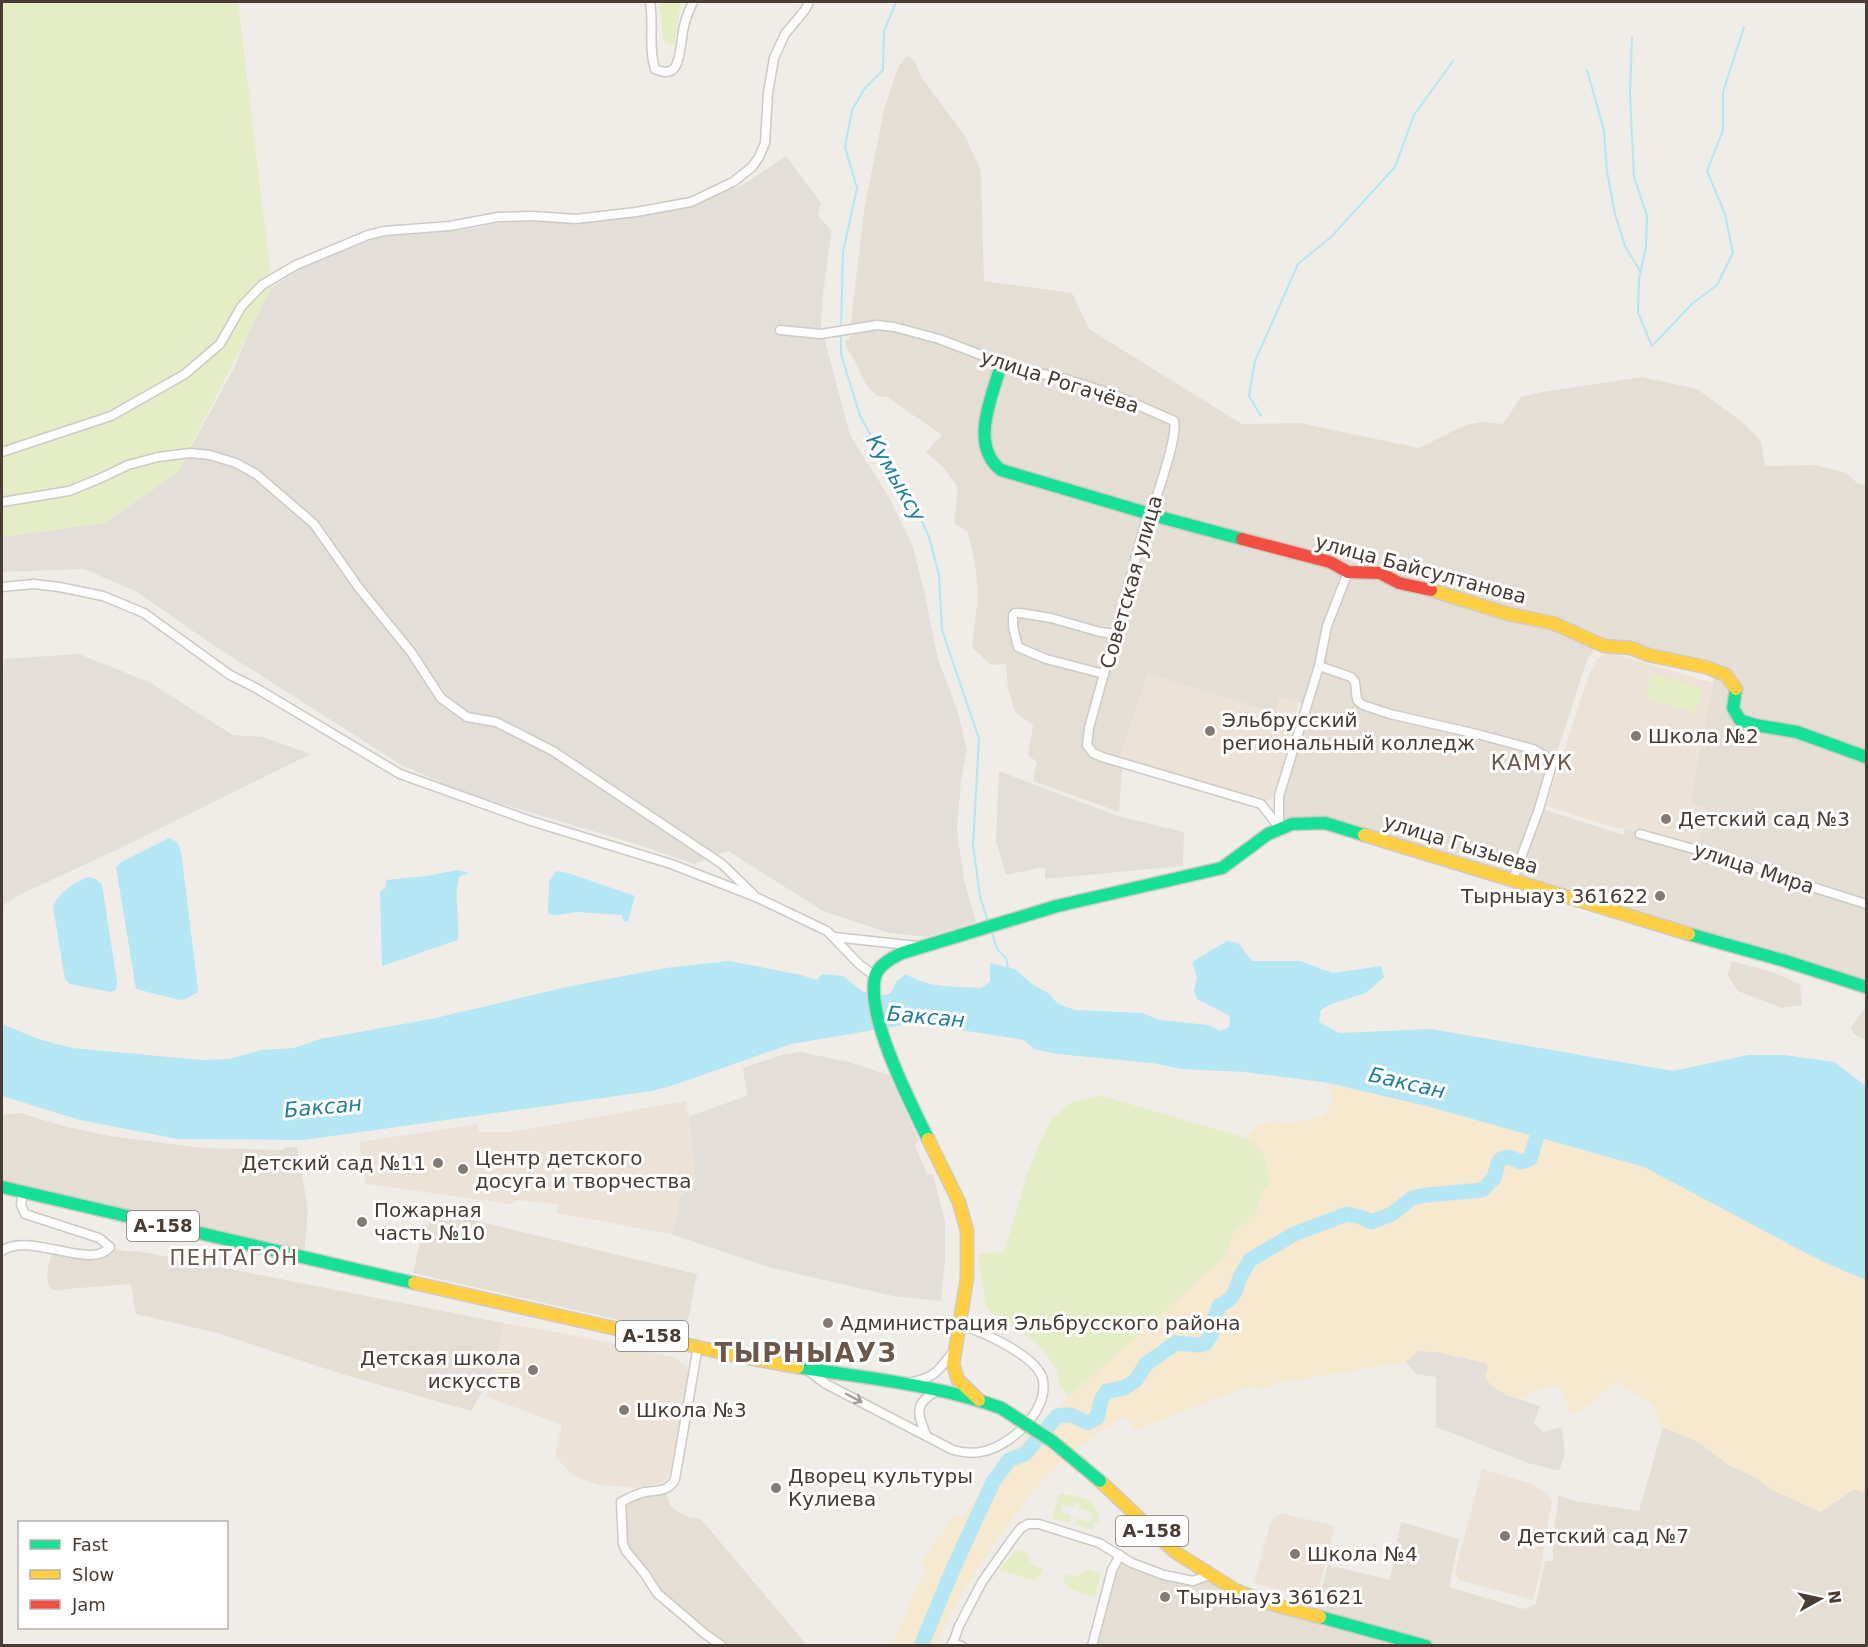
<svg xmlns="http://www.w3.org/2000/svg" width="1868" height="1647" font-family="'DejaVu Sans',sans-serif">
<rect width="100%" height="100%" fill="#f0ede8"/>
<g fill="#e5ded5" fill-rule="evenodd">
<path d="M907 56 914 60 922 78 965 136 981 171 984 281 1072 293 1089 329 1242 424 1300 423 1419 448 1465 425 1482 422 1503 424 1521 397 1542 392 1642 377 1697 389 1741 421 1761 441 1765 466 1815 465 1847 473 1857 483 1866 486V987L1325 823 1279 827V796L1307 705 1281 697 1275 713 1148 674 1120 757 1122 770 1119 812 1033 781 1037 762 1028 755 1033 725 1015 712 1008 689 1006 664 991 665 972 647 978 597 975 563 968 532 954 523 958 488 944 468 926 452 942 435 887 397 877 396 865 383 853 357 847 349 845 341 849 340 864 210 884 110 898 67ZM1592 642 1715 671 1690 802 1642 831 1624 829V835L1539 808 1587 660 1593 652Z"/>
<polygon points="1732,961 1772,972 1800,984 1802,1005 1781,1008 1738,991 1727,975"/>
<polygon points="1866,1007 1866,1040 1854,1034 1851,1027"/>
<polygon points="21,1113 63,1126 110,1136 203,1148 283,1150 286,1147 297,1147 308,1209 304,1257 2,1187 2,1115"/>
<polygon points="431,1210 697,1274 685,1335 413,1273 424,1225 429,1225"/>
<polygon points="110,1247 125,1251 138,1251 504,1323 495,1361 489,1380 471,1411 345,1375 221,1334 136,1314 131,1284 67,1289 58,1291 50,1289 47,1280 48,1268 53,1248 88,1255"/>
<polygon points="1663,1427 1700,1443 1729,1465 1756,1478 1772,1490 1785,1495 1839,1500 1854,1489 1866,1493 1866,1645 1092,1646 1120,1555 1178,1578 1209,1575 1314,1616 1328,1565 1390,1580 1401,1522 1459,1539 1449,1587 1523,1609 1536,1604 1545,1561 1553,1561 1553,1534 1558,1506 1558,1495 1575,1501 1639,1511"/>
<polygon points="664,1490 671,1506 678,1512 688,1517 701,1519 807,1645 722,1645 676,1610 626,1551 621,1502"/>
</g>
<g fill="#e4ded9">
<polygon points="786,156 821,203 818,216 832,230 823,293 821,326 850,435 886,492 912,544 925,595 938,659 958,712 967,750 961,781 957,829 964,880 976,922 926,937 889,933 823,911 728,851 694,864 633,843 469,794 403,766 213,645 137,592 84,569 2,572 2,537 104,523 177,473 234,368 259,307 272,287 313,261 377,237 463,230 510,221 610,220 693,204 741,186"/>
<polygon points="79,654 149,682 233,735 263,737 311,754 110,853 19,895 2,906 2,688 4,659"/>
<polygon points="999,771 1118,816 1184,832 1183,866 1045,879 1045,867 1006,875 996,841"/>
<polygon points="800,1052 849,1062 889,1075 919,1141 915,1145 927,1174 933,1175 945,1221 945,1261 941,1301 893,1296 768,1267 671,1234 676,1222 679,1198 695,1179 689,1116 747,1096 743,1068 782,1055"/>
<polygon points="1419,1351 1437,1352 1486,1363 1506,1395 1540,1406 1534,1423 1543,1432 1562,1427 1565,1454 1559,1471 1528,1463 1436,1427 1436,1377 1416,1374 1405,1362"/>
</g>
<g fill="#ece2d7">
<polygon points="1611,653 1713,683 1690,802 1708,809 1697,846 1642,831 1616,828 1546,806 1588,677 1598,658"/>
<polygon points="1148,674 1275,713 1280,697 1299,702 1277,790 1270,800 1264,801 1120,757"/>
<polygon points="686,1101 689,1116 695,1179 679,1198 676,1222 671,1234 556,1213 558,1204 516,1200 511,1204 366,1184 359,1142 478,1124 479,1132 511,1132"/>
<polygon points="504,1323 582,1337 674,1357 689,1369 674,1462 666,1481 643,1488 599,1485 573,1476 555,1456 562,1425 487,1397 489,1380"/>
<polygon points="1482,1469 1532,1484 1547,1494 1552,1500 1540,1573 1533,1600 1459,1580 1455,1572"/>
<polygon points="1281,1513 1335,1526 1316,1600 1254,1583 1271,1521"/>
</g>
<g fill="#e4edc6">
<polygon points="2,2 238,2 272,287 177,473 104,523 2,537"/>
<polygon points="659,2 681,2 675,40 671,45 666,43 663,37"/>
<polygon points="1653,674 1702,689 1695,713 1645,697"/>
<polygon points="1102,1096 1246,1138 1262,1151 1268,1171 1269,1187 1263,1189 1257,1210 1251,1218 1234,1232 1226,1256 1069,1397 1059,1384 1057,1370 1047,1355 1034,1341 986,1308 978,1254 1004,1252 1026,1178 1040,1142 1052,1119 1072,1102"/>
<path d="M1060 1493C1082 1498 1098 1497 1099 1523L1095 1522 1092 1530 1074 1524 1076 1518 1090 1522 1093 1513 1079 1508 1080 1504 1075 1503 1074 1507 1063 1504 1061 1512 1071 1516 1069 1523 1052 1518Z"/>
<path d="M1016 1550 1027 1553C1030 1563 1032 1566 1043 1569L1041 1574 1034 1580 999 1570Z"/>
<polygon points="1088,1569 1101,1574 1095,1597 1066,1588 1067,1585 1063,1579 1064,1574 1076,1577"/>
</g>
<path fill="#f7e8d0" d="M1329 1083 1430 1107 1644 1167 1819 1260 1866 1280V1493L1854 1489 1821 1512 1772 1490 1756 1478 1729 1465 1700 1443 1663 1427 1659 1424 1653 1405 1617 1382 1605 1390 1592 1404 1571 1415 1561 1388C1545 1381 1536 1390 1522 1399 1508 1395 1493 1391 1485 1377L1488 1368 1486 1363 1437 1352 1419 1351 1405 1362 1285 1382 1265 1388 1249 1386 1135 1430 1124 1416C1112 1424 1099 1432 1087 1441 1039 1477 1003 1527 973 1577 959 1599 945 1621 936 1645L892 1646 913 1595 928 1568 921 1563 956 1514 962 1520 995 1472 1014 1449 1069 1397 1226 1256 1234 1232 1251 1218 1257 1210 1263 1189 1269 1187 1268 1171 1262 1151 1246 1138C1267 1114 1271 1124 1297 1122 1306 1121 1315 1118 1324 1116L1332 1100Z"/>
<g fill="#b4e6f3">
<polygon points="169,838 177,842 181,851 197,981 198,992 186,999 179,1000 136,989 116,867 121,862"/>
<path d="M457 870 469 873 460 876C453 891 460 922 458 940L382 966 380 892 385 888 386 880 427 876Z"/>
<polygon points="556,871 568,873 635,896 628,922 624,921 622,915 577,912 557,915 548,914 549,882"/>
<path d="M88 877 95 879 102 884 117 982 116 990 111 992 70 984 65 980 53 906C60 891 74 883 88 877Z"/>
<path d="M1227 941 1238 943 1252 961H1300L1333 973 1381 966 1384 977 1366 993 1331 1004 1321 1010 1319 1022 1339 1033 1431 1029 1673 1071 1748 1055H1784L1834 1062 1866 1086V1280L1819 1260 1644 1167 1430 1107 1329 1083 1244 1072 1182 1069 1152 1063 1057 1054 1034 1049 1024 1040 915 1023 791 1044 677 1084 652 1091 304 1140 178 1139 80 1120 2 1096V1024L38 1039 73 1048 201 1060 229 1059 261 1050 295 1048 320 1039 431 1019 571 986 666 968 729 961 801 975 817 980 822 974 843 976 863 992 884 995 891 993 896 982 906 974C929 989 956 986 981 988L990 982V963L1015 969 1032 984 1048 993 1058 1004 1075 1010 1142 1013 1160 1020 1208 1025 1220 1031 1229 1027 1230 1016 1197 999 1194 991 1197 977 1192 962Z"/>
</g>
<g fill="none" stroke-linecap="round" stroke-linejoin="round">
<g stroke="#b4e6f3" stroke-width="2">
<polyline points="1632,38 1630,94 1634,177 1647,216 1646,247 1639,279 1638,313 1652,346 1693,303 1717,285 1733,253 1725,214 1707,171 1723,130 1723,92 1744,27"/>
<polyline points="1587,70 1604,130 1607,172 1615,214 1625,246 1640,271"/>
<polyline points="841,329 843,252 857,188 845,147 852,110 865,88 883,70 884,31 896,2"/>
<polyline points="841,334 841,354 860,416 887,464 911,497 929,537 939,575 942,630 979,739 973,845 980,896 988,922"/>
<polyline points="1261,416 1249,396 1255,361 1298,264 1331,237 1395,167 1414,115 1453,61"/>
<polyline points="991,930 997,949 1006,958 1008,968"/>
</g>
<polyline stroke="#b4e6f3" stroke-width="15" points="921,1646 953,1569 993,1482 1009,1460 1025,1454 1057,1416 1071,1415 1088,1423 1097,1418 1101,1400 1107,1391 1124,1388 1136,1380 1146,1364 1176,1343 1199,1345 1206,1343 1213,1331 1216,1313 1219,1306 1229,1300 1235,1292 1240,1277 1250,1260 1294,1234 1347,1214 1361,1217 1371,1222 1392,1214 1412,1198 1427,1195 1482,1190 1494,1178 1498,1163 1501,1159 1509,1157 1521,1162 1530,1159 1543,1117"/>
<defs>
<g id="street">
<path d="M650 2C654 24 648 48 655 69 680 81 679 54 682 38 683 26 688 12 693 2"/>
<path d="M780 330 821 334 877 325 894 327 939 339 989 358 1001 365 1066 379 1115 395 1174 421C1178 436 1159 488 1154 505L1148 513 1146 521 1089 728 1087 745 1093 753 1102 757 1261 804 1279 827"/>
<polyline points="2,452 111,416 141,399 185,374 220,344 241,307 262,285 296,265 368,235 384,231 450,226 498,217 533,216 576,219 636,212 691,202 733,182 752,167 759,157 765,143 768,93 774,58 785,34 805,10 809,2"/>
<polyline points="2,502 69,491 101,478 128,465 158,457 190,453 210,455 236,463 256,474 314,524 359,588 411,652 441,698 467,717 496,722 553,751 722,864 754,895"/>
<polyline points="2,587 34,584 59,587 103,596 144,613 230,675 256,688 400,774 531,821 671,864 756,897 827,931 860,965 875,976"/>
<polyline points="1319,666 1351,677 1355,682 1357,700 1363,705 1390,714 1481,735 1533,749 1553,761 1539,809 1513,879"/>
<polyline points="1104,674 1046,659 1018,647 1013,627 1013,615 1015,613 1020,613 1051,618 1100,632 1116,634"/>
<polyline points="1279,827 1279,796 1319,666 1327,626 1348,572"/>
<polyline points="1640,834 1751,865 1775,875 1866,904"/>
<polyline points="834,937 917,946"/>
<path d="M2 1251C28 1231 92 1271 110 1247L99 1238 25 1214 21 1205 23 1192"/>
<path d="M698 1346 675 1479C669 1492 657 1490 645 1492 636 1494 629 1498 621 1502L623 1544 626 1551 645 1574 657 1593 705 1634 722 1646"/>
<path d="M806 1369 826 1384 953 1450C964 1453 974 1454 985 1451 1012 1444 1048 1411 1043 1380 1038 1356 981 1331 960 1325"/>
<path d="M907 1383C934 1378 937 1373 953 1352"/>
<path d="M926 1435C917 1413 914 1403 937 1391"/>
<polyline points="952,1643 962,1646"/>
<polyline points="952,1646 959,1626 982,1582 1013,1538 1021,1528 1028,1524 1039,1524 1099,1543 1132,1563 1164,1575 1193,1581 1209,1575"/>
<polyline points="1092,1646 1112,1570 1120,1555"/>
</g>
<g id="fast">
<path d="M1001 365C992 397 969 445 1001 470L1167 519 1242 539"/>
<polyline points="1736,689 1733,708 1740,720 1755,725 1797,732 1866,757"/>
<polyline points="1689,934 1782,960 1866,987"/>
<path d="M928 1139C910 1102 866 1017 875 977 878 965 892 958 902 953L1057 906 1222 868 1268 834 1292 824 1325 823 1364 835"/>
<polyline points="2,1187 414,1283"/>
<path d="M798 1367C864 1378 939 1385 1001 1408"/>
<polyline points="1320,1617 1426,1646"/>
</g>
<g id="slow">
<polyline points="1431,590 1508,614 1553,623 1604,646 1631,648 1648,655 1706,667 1726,675 1736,689"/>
<polyline points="1364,835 1689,934"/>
<polyline points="928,1139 959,1202 967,1231 967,1278 953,1364 958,1380 979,1400"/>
<polyline points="414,1283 737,1356 798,1367"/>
<polyline points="1100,1481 1175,1552 1235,1590 1268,1603 1320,1617"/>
</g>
<polyline id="jam" points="1242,539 1330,562 1348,572 1380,573 1399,583 1431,590"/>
</defs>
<use href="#street" stroke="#cdc9c4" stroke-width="11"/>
<use href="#fast" stroke="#d2cac0" stroke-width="15"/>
<use href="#slow" stroke="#d2cac0" stroke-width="15"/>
<use href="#jam" stroke="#d2cac0" stroke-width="15"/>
<use href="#street" stroke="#fdfcfc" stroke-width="8"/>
<use href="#fast" stroke="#16e098" stroke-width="12"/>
<use href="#slow" stroke="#ffcf43" stroke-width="12"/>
<use href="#jam" stroke="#f24e42" stroke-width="12"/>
<defs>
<polyline id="fast-bridge" points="1001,1408 1052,1441 1100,1481"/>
</defs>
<use href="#fast-bridge" stroke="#d5c5b4" stroke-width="15" stroke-linecap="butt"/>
<use href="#fast-bridge" stroke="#16e098" stroke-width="12"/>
</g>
<defs><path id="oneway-shaft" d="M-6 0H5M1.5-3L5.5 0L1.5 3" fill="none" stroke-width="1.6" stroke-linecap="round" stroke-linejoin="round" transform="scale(1.5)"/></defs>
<use stroke="#a29c98" href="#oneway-shaft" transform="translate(854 1398) rotate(28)"/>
<g fill="#837a73" stroke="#fff" stroke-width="2">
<circle cx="1210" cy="731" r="6"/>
<circle cx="1636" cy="736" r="6"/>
<circle cx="1666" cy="819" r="6"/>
<circle cx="1660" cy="896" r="6"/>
<circle cx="438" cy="1163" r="6"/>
<circle cx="463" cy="1169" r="6"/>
<circle cx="362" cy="1222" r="6"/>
<circle cx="828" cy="1323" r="6"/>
<circle cx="533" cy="1370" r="6"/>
<circle cx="624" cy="1410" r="6"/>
<circle cx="776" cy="1488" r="6"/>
<circle cx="1505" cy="1536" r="6"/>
<circle cx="1295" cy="1554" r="6"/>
<circle cx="1165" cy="1597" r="6"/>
</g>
<g text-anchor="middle" stroke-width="6" stroke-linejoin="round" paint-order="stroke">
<g fill="#fff" stroke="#7f7671" stroke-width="1.5">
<rect x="127" y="1211" width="72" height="30" rx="4.5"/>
<rect x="616" y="1321" width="72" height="30" rx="4.5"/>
<rect x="1116" y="1516" width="72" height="30" rx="4.5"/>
</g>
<g font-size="18" font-weight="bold" fill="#483c34">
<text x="163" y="1232">А-158</text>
<text x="652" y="1342">А-158</text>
<text x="1152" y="1537">А-158</text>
</g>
<g font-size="20" fill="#483c34" stroke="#fff">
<text transform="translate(1060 381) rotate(18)" y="7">улица Рогачёва</text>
<text transform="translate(1421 569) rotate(15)" y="7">улица Байсултанова</text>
<text transform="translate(1131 582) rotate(-74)" y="7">Советская улица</text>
<text transform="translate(1461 844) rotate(17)" y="7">улица Гызыева</text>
<text transform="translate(1754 868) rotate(18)" y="7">улица Мира</text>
</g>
<g font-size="20" fill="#483c34" stroke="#fff" text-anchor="start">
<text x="1222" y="727">Эльбрусский<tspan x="1222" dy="23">региональный колледж</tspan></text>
<text x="1648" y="743">Школа №2</text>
<text x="1678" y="826">Детский сад №3</text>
<text x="1648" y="903" text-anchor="end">Тырныауз 361622</text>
<text x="475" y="1165">Центр детского<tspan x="475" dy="23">досуга и творчества</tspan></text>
<text x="426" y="1170" text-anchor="end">Детский сад №11</text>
<text x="374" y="1217">Пожарная<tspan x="374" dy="23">часть №10</tspan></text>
<text x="840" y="1330">Администрация Эльбрусского района</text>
<text x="521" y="1365" text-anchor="end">Детская школа<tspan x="521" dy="23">искусств</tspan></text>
<text x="636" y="1417">Школа №3</text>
<text x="788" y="1483">Дворец культуры<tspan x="788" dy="23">Кулиева</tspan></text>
<text x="1517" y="1543">Детский сад №7</text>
<text x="1307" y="1561">Школа №4</text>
<text x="1177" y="1604">Тырныауз 361621</text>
</g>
<g font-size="21" font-style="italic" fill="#1f7f9c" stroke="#fff">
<text transform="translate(896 478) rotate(60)" y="7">Кумыксу</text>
<text transform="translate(926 1017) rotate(5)" y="7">Баксан</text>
<text transform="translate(1407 1083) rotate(13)" y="7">Баксан</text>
<text transform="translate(323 1107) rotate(-5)" y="7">Баксан</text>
</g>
<g font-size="21" letter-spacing="1.5" fill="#6c584a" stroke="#fff">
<text x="1532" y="770">КАМУК</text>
<text x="234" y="1265">ПЕНТАГОН</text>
</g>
<g font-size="26" font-weight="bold" letter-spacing="1.5" fill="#6c584a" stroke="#fff">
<text x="806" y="1362">ТЫРНЫАУЗ</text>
</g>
</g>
<rect width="1868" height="1647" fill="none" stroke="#483c34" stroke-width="6"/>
<rect x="18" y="1521" width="210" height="108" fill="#ffffff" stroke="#b6b1ae" stroke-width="1.5"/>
<rect x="30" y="1540" width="30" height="9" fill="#16e098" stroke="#b6b1ae" stroke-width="1.5"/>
<text x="72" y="1551" font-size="18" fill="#483c34">Fast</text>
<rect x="30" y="1570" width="30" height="9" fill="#ffcf43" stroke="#b6b1ae" stroke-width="1.5"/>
<text x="72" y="1581" font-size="18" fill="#483c34">Slow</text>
<rect x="30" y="1600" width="30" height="9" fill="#f24e42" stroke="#b6b1ae" stroke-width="1.5"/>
<text x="72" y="1611" font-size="18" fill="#483c34">Jam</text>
<g transform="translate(1820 1599) rotate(82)" stroke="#ffffff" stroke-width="4.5" paint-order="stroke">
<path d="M0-4.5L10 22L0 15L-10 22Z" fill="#483c34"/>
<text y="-9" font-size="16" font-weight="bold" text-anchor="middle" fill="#483c34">N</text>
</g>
</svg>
